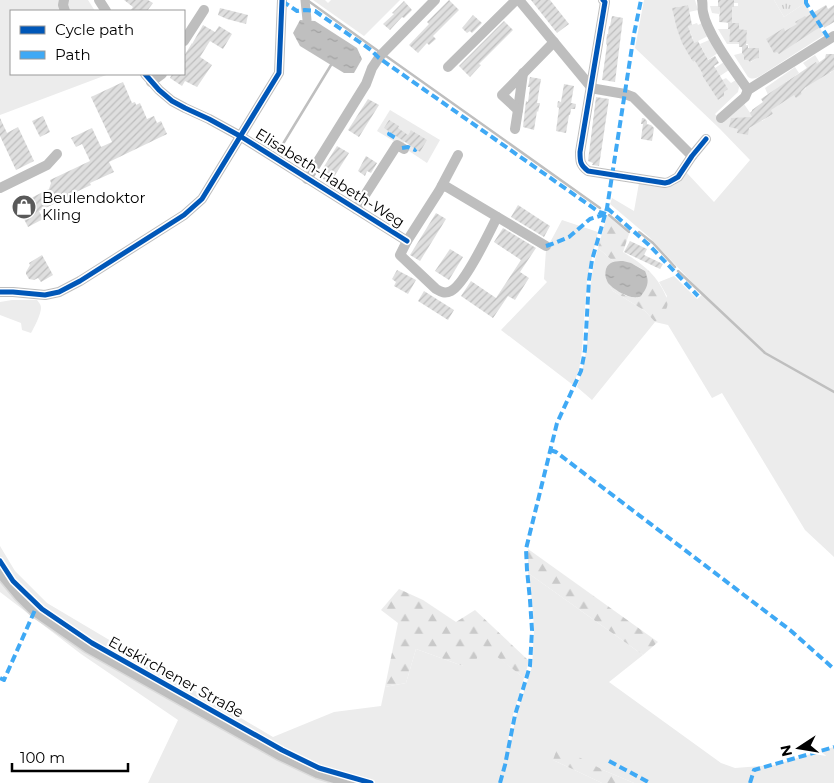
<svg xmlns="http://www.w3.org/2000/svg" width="834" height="783" font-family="Montserrat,sans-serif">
<defs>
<pattern id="forest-firs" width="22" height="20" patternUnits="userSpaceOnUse" patternTransform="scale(1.25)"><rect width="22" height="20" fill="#ececec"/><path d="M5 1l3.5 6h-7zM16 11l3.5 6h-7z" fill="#c9c9c9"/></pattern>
<pattern id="park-tufts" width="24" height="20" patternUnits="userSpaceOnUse" patternTransform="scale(1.25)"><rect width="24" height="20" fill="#ececec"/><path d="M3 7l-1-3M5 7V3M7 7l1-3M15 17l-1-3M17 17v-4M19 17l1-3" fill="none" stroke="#c9c9c9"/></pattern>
<pattern id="water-ripples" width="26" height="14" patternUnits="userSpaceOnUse" patternTransform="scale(1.25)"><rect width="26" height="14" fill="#bfbfbf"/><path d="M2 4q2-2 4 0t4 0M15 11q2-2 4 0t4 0" fill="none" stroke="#a2a2a2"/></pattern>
<pattern id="building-hatch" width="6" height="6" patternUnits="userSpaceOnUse" patternTransform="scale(1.25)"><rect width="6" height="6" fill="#dfdfdf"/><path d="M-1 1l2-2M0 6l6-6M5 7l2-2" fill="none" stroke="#bebebe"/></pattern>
</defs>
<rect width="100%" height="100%" fill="#fff"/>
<g fill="#ececec">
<polygon points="0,0 88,0 95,11 11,11 11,74 109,74 0,115"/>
<polygon points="313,0 325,0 328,3 331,0 400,0 364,36"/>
<path d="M644 0H695L698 10 689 12 687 5 673 8 683 25 682 43 693 39 688 26 697 23 698 25 702 23 708 36 694 43 687 50 693 62 706 56 700 44 709 40 718 53 706 61 715 68 724 62 729 70 708 84 718 100 723 97 724 92 728 89 722 80 726 78 731 83 736 80 739 87 738 92 715 114 723 123 744 104 753 117 762 121 773 114 768 105V95L765 88 795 67 799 73 786 82 796 97 802 94 801 92 806 88 802 81 807 68 803 63 815 55 825 71 828 70 830 73 834 70V557L805 530 722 393 712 398 668 325 655 322 592 400 577 387C590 353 588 319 591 283 592 271 595 259 598 248L614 262 611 263 606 279 613 291 645 311 655 322 667 296 659 282 674 276 697 299 703 294 649 237 610 204 612 198 634 211 639 183 665 187 674 185 686 172 714 202 750 160 719 128 635 48Z"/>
<path d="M734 0H774L784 17 805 3 824 35 760 76C756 78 753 80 748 77L734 55 742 53 744 56V60H748L751 62 755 59 759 58V48H749L748 44H727L718 29H730L729 42 746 39 747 30 739 29V23H732V10H720L719 14 712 13 710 6H738V3H734Z"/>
<polygon points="390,110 440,140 427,163 406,149 416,133 411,130 402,146 377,131"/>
<polygon points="562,220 598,232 587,279 582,350 579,370 573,385 501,330 547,282 544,279 546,250"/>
<path d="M12 300H37C39 303 41 304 41 308 41 314 34 328 31 333L22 330 21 323 0 315V302Z"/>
<polygon points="0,546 15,571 47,603 273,737 334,712 381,706 385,687 406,683 416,649 463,666 481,643 524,678 512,718 508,741 511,742 516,716 532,667 534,629 532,600 528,573 643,655 609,682 721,763 735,768 774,765 834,747 834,783 634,783 603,770 553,760 602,783 148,783 178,720 81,654 0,592"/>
</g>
<g fill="url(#forest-firs)">
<path d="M607 215 629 234 623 252C640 263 652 270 662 288 665 294 669 300 667 307 665 313 660 318 655 322L645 311 613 291 608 283 626 296 637 298 645 271C635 264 626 261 614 262L598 248Z"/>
<polygon points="528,549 658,642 643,655 528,573"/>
<polygon points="399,589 423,600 456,622 475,610 528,660 528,665 524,678 481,644 472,675 463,666 416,649 406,683 385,687 398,623 381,610"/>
<polygon points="558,746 603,770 634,783 602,783 553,760"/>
</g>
<polygon fill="url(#park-tufts)" points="774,0 805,0 805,3 784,17"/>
<g fill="url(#water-ripples)">
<polygon points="300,20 315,21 357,48 362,59 354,73 344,73 300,46 293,33"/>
<path d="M623 261 631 263 645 271C648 278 649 283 645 290 645 290 641 296 641 296 633 302 610 288 607 281 605 277 605 273 606 269 609 261 616 261 623 261Z"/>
</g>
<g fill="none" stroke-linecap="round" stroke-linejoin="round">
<g stroke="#bfbfbf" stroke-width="2.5">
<polyline points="307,0 381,53"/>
<polyline points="386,56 600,208"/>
<polyline points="278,152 331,65"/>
<polyline points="609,215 629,232"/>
<polyline points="639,232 653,243 675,267"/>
<polyline points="678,271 765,353 834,392"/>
</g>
<polyline stroke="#bfbfbf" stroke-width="9" points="305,0 307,20"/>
</g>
<g fill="url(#building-hatch)">
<polygon points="124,0 148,0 153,3 147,11 130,11 133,7"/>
<polygon points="449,0 459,10 433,36 436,39 429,45 427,43 418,53 409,45 429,24 427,22"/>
<polygon points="531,0 550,0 569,24 557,33"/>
<polygon points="718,0 734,0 734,7 732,7 732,23 719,22 720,7 718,7"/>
<polygon points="404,1 412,10 404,18 402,17 390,30 383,24 394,14 392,13"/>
<polygon points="688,5 692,25 688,26 694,43 698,41 708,60 715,56 719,63 714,66 728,89 724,92 724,96 718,100 702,75 703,74 695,61 693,62 682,43 677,29 672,8"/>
<polygon points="826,5 828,9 834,5 834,22 824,28 823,25 779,54 777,52 774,53 766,39 784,28 785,31 797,24 795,22 805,16 806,17"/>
<polygon points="220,8 248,15 246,24 227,19 218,15"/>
<polygon points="473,15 482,23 472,33 470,31 467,33 462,28"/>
<polygon points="612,16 623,18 615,82 602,80 607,45 606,44 607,34 608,34 609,26 610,26"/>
<polygon points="504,21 513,30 479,64 481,65 470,77 459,66"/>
<polygon points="728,23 739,23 739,29 747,30 746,45 748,45 748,48 759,48 759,58 755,59 750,62 748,60 744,60 744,56 742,53 742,47 739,47 739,42 729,42 730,29 728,29"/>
<polygon points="203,25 215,32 219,26 232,34 223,49 210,41 200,57 212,65 197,87 185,81 182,86 170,78 172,74 184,74 184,56 192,43 192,44"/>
<polygon points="826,54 834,54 834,70 806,87 801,92 802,94 796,98 794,95 771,110 773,114 749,128 748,135 737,133 738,129 729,127 731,118 752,117 750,113 752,111 752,110 763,102 761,99 804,70 816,62 817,64 825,58"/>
<polygon points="530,77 541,79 537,103 540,103 538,112 537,111 534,130 523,127 526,101 528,102 530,87 528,87"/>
<polygon points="123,82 132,103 135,102 136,105 140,103 147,119 154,116 157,123 161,121 167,134 109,162 114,172 90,183 91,185 72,194 73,195 39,211 43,219 28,227 17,205 49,189 51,183 50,180 90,161 82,144 76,147 71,138 92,128 101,147 112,142 91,97"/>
<polygon points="564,84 574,86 571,103 576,104 575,109 571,109 570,115 569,115 566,133 556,131 559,108 557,107 558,101 561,102"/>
<polygon points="596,97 609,99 599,166 592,165 593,163 588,161"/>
<polygon points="368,99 379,105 359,137 348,130"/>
<polygon points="43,116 50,132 40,137 32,121"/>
<polygon points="0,118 7,133 18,127 34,161 16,170 0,136"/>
<polygon points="642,118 644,118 647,121 647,124 646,124 651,125 654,128 652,141 641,139 643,124 641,124"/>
<polygon points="389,120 399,126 398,128 408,135 411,130 427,140 420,152 384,128"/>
<polygon points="337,146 349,153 330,183 318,176"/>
<polygon points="366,156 377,163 371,173 367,171 365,176 358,171"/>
<polygon points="518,205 550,226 544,237 511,217"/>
<polygon points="436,213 446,219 420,261 410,255"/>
<polygon points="503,228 536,248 520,272 529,278 515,300 508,296 493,318 461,296 471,281 496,298 521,260 494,242"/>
<polygon points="630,241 647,249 644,255 663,264 660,269 624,252"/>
<polygon points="450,249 463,257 449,280 435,271"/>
<polygon points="42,255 53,275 41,282 38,278 34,280 29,279 26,274 26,272 30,265 29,263"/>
<polygon points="397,270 416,280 408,294 394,286 396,282 392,279"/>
<polygon points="424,291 454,310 448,320 418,301"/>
</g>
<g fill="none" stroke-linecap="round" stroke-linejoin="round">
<defs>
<polyline id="major" points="0,571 20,595 35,610 89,647 280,754 318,772 354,783"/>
</defs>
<use href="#major" stroke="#dbdbdb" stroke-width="15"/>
<g stroke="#bebebe" stroke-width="10">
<polyline points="64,0 63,5 65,11"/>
<polyline points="99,0 106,11"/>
<polyline points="519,0 591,87 596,89 625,94 633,97 692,156"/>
<path d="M603 0 605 2 580 152C580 161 580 165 588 171L665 183 669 182 678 177 692 156 706 139"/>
<path d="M702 0C703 4 702 8 703 12 707 34 734 70 748 90"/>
<polyline points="184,41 204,10"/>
<polyline points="448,67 516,0"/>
<polyline points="145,74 159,90 172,101 185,108 209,119 240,136 407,241"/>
<polyline points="151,82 162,74"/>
<polyline points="518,110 523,73"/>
<polyline points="721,118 745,97 748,90 834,36"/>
<polyline points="515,129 518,110 502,95 554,42"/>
<path d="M458 155 439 191 407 241 400 255 436 289C441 292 445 294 451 291 465 284 489 233 497 217"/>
<polyline points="307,179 366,84 372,68 380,56 435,0"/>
<polyline points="442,186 447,187 546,246"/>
<polyline points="0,188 47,165 57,154"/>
<polyline points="356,209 397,145 404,149"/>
<polyline points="0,292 13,292 45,295 59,292 80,281 184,215 202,199 279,73 282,0"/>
</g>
<use href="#major" stroke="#bebebe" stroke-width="12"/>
<g stroke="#3fa9f5" stroke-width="4" stroke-dasharray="8 4" stroke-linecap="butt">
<polyline points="806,0 806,3 829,39"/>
<polyline points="282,1 297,11 305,10 315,11 371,50 379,58 599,212 606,214"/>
<polyline points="390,133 389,134 397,139"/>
<polyline points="402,148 408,147 415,150 416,149"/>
<polyline points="607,208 649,245 698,296"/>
<polyline points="546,246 552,244 569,237 590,219 606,214"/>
<polyline points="550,450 556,452 790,630 834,669"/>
<polyline points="0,678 4,680 35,610"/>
<polyline points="609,761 650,783"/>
<polyline points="500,783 505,765 515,715 530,666 532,630 530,600 527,570 526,549 557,423 581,371 585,350 589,280 592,260 607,208 634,34 641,0"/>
<polyline points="750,783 754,770 834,747"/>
</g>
<defs>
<g id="cycleway">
<path d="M603 0 605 2 580 152C580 161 580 165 588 171L665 183 669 182 678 177 692 156 706 139"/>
<polyline points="145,74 159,90 172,101 185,108 209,119 240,136 407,241"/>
<polyline points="0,292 13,292 45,295 59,292 80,281 184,215 202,199 279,73 282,0"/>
<polyline points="0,561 13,581 42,609 92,643 282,750 319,768 371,783"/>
</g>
</defs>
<use href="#cycleway" stroke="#fff" stroke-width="8"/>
<use href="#cycleway" stroke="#0057b8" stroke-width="5"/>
</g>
<defs>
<symbol id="shop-disc" viewBox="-11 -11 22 22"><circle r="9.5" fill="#595959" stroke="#fff"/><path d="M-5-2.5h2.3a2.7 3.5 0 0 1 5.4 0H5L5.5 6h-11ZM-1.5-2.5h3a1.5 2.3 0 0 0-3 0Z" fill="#fff"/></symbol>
</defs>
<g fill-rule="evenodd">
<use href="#shop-disc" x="10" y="193" width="28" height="28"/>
</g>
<g text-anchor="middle" stroke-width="4.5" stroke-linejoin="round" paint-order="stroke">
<g font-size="15" fill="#000" stroke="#fff">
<text transform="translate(330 178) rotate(32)" y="5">Elisabeth-Habeth-Weg</text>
<text transform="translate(176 677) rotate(29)" y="5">Euskirchener Straße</text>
</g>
<g font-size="15" fill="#000" stroke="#fff" text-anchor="start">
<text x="42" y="203">Beulendoktor<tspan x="42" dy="17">Kling</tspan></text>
</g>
</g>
<rect x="10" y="10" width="175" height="65" fill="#ffffff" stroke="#999999"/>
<rect x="20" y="26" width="25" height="8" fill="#0057b8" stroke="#999999"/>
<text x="55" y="35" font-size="15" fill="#000000">Cycle path</text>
<rect x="20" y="51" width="25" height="8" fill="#3fa9f5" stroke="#999999"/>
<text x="55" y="60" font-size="15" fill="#000000">Path</text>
<g transform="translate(799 748) rotate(258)" stroke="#ffffff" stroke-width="4" paint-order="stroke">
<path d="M0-4L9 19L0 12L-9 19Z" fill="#000000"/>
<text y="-8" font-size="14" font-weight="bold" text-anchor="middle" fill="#000000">N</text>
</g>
<path d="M12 763v8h116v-8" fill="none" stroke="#000000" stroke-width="2.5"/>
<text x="20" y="763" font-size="15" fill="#000000" stroke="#ffffff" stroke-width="4" paint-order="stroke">100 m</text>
</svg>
